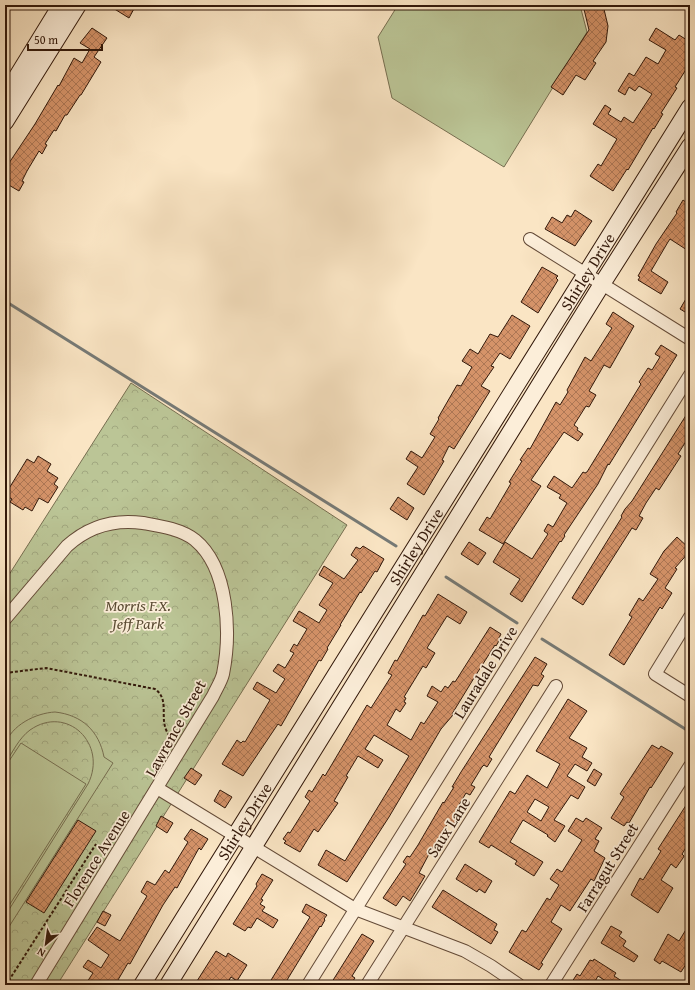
<svg xmlns="http://www.w3.org/2000/svg" width="695" height="990" font-family="'Gentium Book Plus',serif">
<defs>
<pattern id="forest-crowns" width="20" height="18" patternUnits="userSpaceOnUse"><rect width="20" height="18" fill="#bbc596"/><path d="M2 6a3 3 0 1 1 6 0M12 15a3 3 0 1 1 6 0" fill="none" stroke="#a1a880"/></pattern>
<pattern id="building-cross-hatch" width="8" height="8" patternUnits="userSpaceOnUse"><rect width="8" height="8" fill="#d59369"/><path d="M0 0l8 8M0 8l8-8" fill="none" stroke="#ad7755"/></pattern>
</defs>
<rect width="100%" height="100%" fill="#fae5c4"/>
<filter id="stains"><feTurbulence type="fractalNoise" baseFrequency=".005" numOctaves="4"/><feColorMatrix values="0 0 0 0 .2 0 0 0 0 .09 0 0 0 0 .02 0 0 0 .5 -.17"/></filter>
<radialGradient id="worn" r=".72"><stop offset=".6" stop-color="#630" stop-opacity="0"/><stop offset="1" stop-color="#630" stop-opacity=".3"/></radialGradient>
<polygon fill="url(#forest-crowns)" stroke="#766e50" points="131,383 347,525 57,985 5,985 5,581"/>
<g fill="#bbc596" stroke="#766e50">
<polygon points="398,5 574,5 581,9 587,32 504,167 392,98 378,37"/>
<path d="M55 712C82 715 99 731 104 757L113 763 5 933V916L88 784C108 744 67 704 30 730 19 738 12 753 5 764 5 759 4 751 5 745 11 725 36 713 55 712Z"/>
<polygon points="21,743 86,784 5,912 5,767"/>
</g>
<g fill="none" stroke-linecap="round" stroke-linejoin="round">
<g stroke="#767a76" stroke-width="3">
<polyline points="5,301 396,546"/>
<polyline points="446,577 517,623"/>
<polyline points="542,639 690,732"/>
</g>
</g>
<g fill="url(#building-cross-hatch)" stroke="#32180a" fill-rule="evenodd">
<polygon points="108,5 136,5 129,18"/>
<polygon points="583,5 603,5 608,26 606,42 593,61 596,63 585,80 576,75 563,95 551,87 589,30"/>
<polygon points="92,28 107,38 94,57 101,62 81,95 80,95 67,115 65,115 56,131 54,130 45,144 47,145 42,154 39,151 27,171 22,181 24,182 19,191 7,184 10,180 5,177 5,169 35,124 58,85 59,86 74,58 82,63 90,49 80,43"/>
<polygon points="656,28 675,40 679,35 690,42 690,63 675,87 677,88 661,113 663,114 654,129 653,128 628,170 627,169 613,191 590,176 598,164 601,166 617,139 593,124 605,105 611,109 608,114 621,122 624,117 633,123 652,94 639,86 635,91 629,87 625,95 618,91 629,73 634,76 646,57 658,64 666,50 649,40"/>
<polygon points="683,200 690,205 690,245 687,250 670,239 668,242 651,271 668,282 661,294 638,280 640,277 638,276 656,244 677,213 676,212"/>
<polygon points="575,210 592,221 575,246 545,229 552,217 562,223 567,215 571,217"/>
<polygon points="542,267 558,276 556,278 558,280 538,313 521,302"/>
<polygon points="690,292 690,315 680,309"/>
<polygon points="613,312 634,326 610,368 604,365 589,391 596,395 589,407 586,406 574,425 578,428 577,430 583,434 578,441 564,432 531,480 541,486 503,544 479,530 487,517 490,519 510,485 511,483 509,482 522,461 520,460 528,448 530,449 556,402 560,405 568,392 567,390 585,357 591,361 612,328 606,324"/>
<polygon points="512,315 530,326 510,359 500,353 491,366 494,367 481,386 490,391 454,449 449,446 442,460 444,461 424,495 407,484 418,467 406,459 411,451 422,458 435,437 430,434 439,419 438,418 457,385 461,386 472,367 462,361 470,349 478,354 490,334 498,337"/>
<polygon points="661,345 677,355 609,465 608,464 598,484 564,535 565,536 561,542 560,541 522,602 510,594 520,579 493,562 505,542 532,559 548,534 544,531 548,524 553,527 567,503 559,498 561,495 547,487 554,476 572,488 583,472 585,473 587,472 641,384 639,382 648,368 652,370 660,357 655,354"/>
<polygon points="690,409 690,435 678,454 681,456 659,490 656,488 646,503 639,516 643,518 636,530 632,528 583,605 572,598 622,517 621,516 625,509 632,501"/>
<polygon points="38,456 51,464 47,471 58,478 54,484 58,487 48,503 39,498 32,511 25,507 23,510 10,502 12,499 5,495 27,459 34,463"/>
<polygon points="398,497 414,508 407,520 390,509"/>
<polygon points="677,537 690,549 690,551 675,568 677,569 665,588 672,593 662,609 660,607 624,665 609,655 632,617 629,615 639,598 643,601 658,579 650,574 664,551"/>
<polygon points="469,542 486,553 478,565 461,554"/>
<polygon points="363,546 384,559 377,572 375,571 361,593 360,592 340,625 341,625 327,648 328,649 321,661 319,660 281,726 278,724 243,776 222,764 237,740 241,743 243,741 245,742 270,700 253,689 257,682 276,693 285,679 273,671 278,664 285,668 294,653 290,651 294,644 297,646 307,629 293,621 299,611 319,623 327,610 319,605 333,583 319,575 324,566 344,579 358,560 351,555 356,547 360,549"/>
<polygon points="438,594 467,612 460,624 447,616 427,648 435,653 426,668 423,666 404,697 406,698 404,702 406,703 400,712 396,709 387,725 411,740 421,722 424,724 438,702 427,696 432,686 441,692 445,686 448,688 453,681 455,682 490,627 501,634 499,638 500,639 496,646 495,645 474,678 452,714 453,715 441,729 389,817 347,882 318,865 326,850 345,861 409,756 374,735 365,749 383,760 378,768 358,756 346,776 348,777 334,801 338,803 318,832 314,829 300,852 284,843 286,841 283,839 288,832 290,833 310,801 305,797 309,790 312,792 323,774 325,776 367,705 371,708 392,675 388,673 395,660 397,661 423,615 425,616"/>
<polygon points="535,657 547,664 541,674 544,676 538,686 533,685 489,757 492,759 487,767 484,765 482,767 471,785 475,787 470,795 466,793 456,810 461,813 455,824 449,821 428,856 419,873 425,876 410,901 403,896 396,906 383,898 406,864 403,862 407,856 410,857 418,845 443,802 444,803 454,787 452,787 461,772"/>
<path d="M568 699 587 711 569 738 587 748 582 757 592 763 587 771 575 764 567 776 585 787 578 799 571 795 554 820 565 826 555 842 547 836 548 835 523 820 510 842 543 862 534 876 515 864 517 861 491 845 489 848 479 842 510 791 515 794 527 775 547 788 560 764 536 751ZM535 799 549 807 541 821 527 812Z"/>
<polygon points="652,745 659,749 661,746 673,753 651,788 650,787 629,823 627,822 624,826 611,818 624,797 620,794"/>
<polygon points="191,768 202,775 195,785 184,778"/>
<polygon points="594,769 602,774 595,786 587,781"/>
<polygon points="220,790 232,797 225,808 214,801"/>
<polygon points="690,799 690,841 682,854 684,856 683,858 676,868 671,864 661,880 673,888 658,913 631,895 640,878 643,880 658,856 661,851 658,849"/>
<polygon points="161,816 173,823 167,833 156,826"/>
<polygon points="576,818 583,822 586,818 602,828 595,839 599,841 594,851 605,858 594,881 591,879 570,911 561,905 551,922 562,929 541,963 543,964 539,970 509,952 522,930 526,932 547,898 550,900 559,885 550,879 557,869 562,872 582,840 568,831"/>
<polygon points="78,820 96,831 44,913 26,902"/>
<polygon points="191,829 208,839 201,850 199,848 177,888 175,887 163,905 130,964 128,963 115,985 85,985 93,973 83,967 88,960 101,968 109,955 88,940 97,927 120,941 147,896 141,892 147,881 155,885 165,870 169,873 188,842 184,839"/>
<polygon points="465,864 492,881 485,893 479,889 477,892 456,879"/>
<polygon points="262,874 273,880 261,899 263,900 260,904 265,907 262,911 278,920 273,928 257,918 251,928 248,927 245,931 233,924 257,886 256,884"/>
<polygon points="443,890 497,924 494,930 498,932 491,944 432,907"/>
<polygon points="306,904 327,915 324,919 325,920 321,927 320,926 284,985 268,985 310,917 302,912"/>
<polygon points="103,911 111,915 105,926 97,922"/>
<polygon points="690,923 690,958 681,972 662,961 660,964 654,960 668,934 679,941"/>
<polygon points="611,926 622,932 619,936 626,941 623,946 638,956 634,962 601,943"/>
<polygon points="362,934 374,941 352,976 355,978 350,985 330,985"/>
<polygon points="216,951 226,957 228,953 247,965 237,981 231,977 226,985 204,985 197,981"/>
<polygon points="594,959 616,973 614,976 628,985 612,985 598,976 593,985 570,985 577,974 580,976 590,960 593,961"/>
</g>
<g fill="none" stroke-linecap="round" stroke-linejoin="round">
<defs>
<g id="street">
<polyline points="530,239 690,339"/>
<polyline points="690,617 655,674 690,696"/>
<path d="M5 619 67 546C89 526 114 519 143 523 160 526 181 529 195 540 229 568 231 634 223 674 221 682 216 689 213 696L36 985"/>
<polyline points="157,788 355,909 465,951 491,966 519,985"/>
<polyline points="308,985 690,375"/>
<polyline points="367,985 556,686"/>
<polyline points="551,985 690,766"/>
</g>
<g id="secondary">
<polyline points="5,96 61,5"/>
<polyline points="5,122 78,5"/>
<path id="s1" d="M142 985 690 107"/>
<polyline points="168,985 602,284 690,146"/>
</g>
</defs>
<use href="#street" stroke="#644b38" stroke-width="14"/>
<use href="#secondary" stroke="#32180a" stroke-width="18"/>
<g stroke="#32180a" stroke-width="2" stroke-dasharray="3 2" stroke-linecap="butt">
<path d="M5 673 46 668 155 689C173 702 154 724 174 740"/>
<polyline points="6,985 96,844"/>
</g>
<use href="#street" stroke="#fceed9" stroke-width="12"/>
<use href="#secondary" stroke="#fceed9" stroke-width="16"/>
</g>
<g text-anchor="middle" stroke-width="3.5" stroke-linejoin="round" paint-order="stroke">
<g font-size="16" fill="#32180a" stroke="#fceed9">
<text dy="6" stroke="none"><textPath href="#s1" startOffset="841">Shirley Drive</textPath></text>
<text dy="6" stroke="none"><textPath href="#s1" startOffset="517">Shirley Drive</textPath></text>
<text transform="translate(485 672) rotate(-58)" y="6">Lauradale Drive</text>
<text transform="translate(175 728) rotate(-61)" y="6">Lawrence Street</text>
<text dy="6" stroke="none"><textPath href="#s1" startOffset="193">Shirley Drive</textPath></text>
<text transform="translate(448 827) rotate(-58)" y="6">Saux Lane</text>
<text transform="translate(96 858) rotate(-58)" y="6">Florence Avenue</text>
<text transform="translate(607 867) rotate(-58)" y="6">Farragut Street</text>
</g>
<g font-size="16" font-style="italic" fill="#5b4c34" stroke="#fceed9">
<text x="138" y="611">Morris F.X.<tspan x="138" dy="18">Jeff Park</tspan></text>
</g>
</g>
<rect width="695" height="990" fill="none" stroke="#fae5c4" stroke-width="20"/>
<rect x="6" y="6" width="683" height="978" fill="none" stroke="#32180a" stroke-width="2"/>
<rect x="10" y="10" width="675" height="970" fill="none" stroke="#32180a"/>
<g transform="translate(46 944) rotate(209)" stroke="#fceed9" stroke-width="3" paint-order="stroke">
<path d="M0-3L7 15L0 10L-7 15Z" fill="#32180a"/>
<text y="-6" font-size="11" font-weight="bold" text-anchor="middle" fill="#32180a">N</text>
</g>
<path d="M28 44v6h74v-6" fill="none" stroke="#32180a" stroke-width="2"/>
<text x="34" y="44" font-size="12" fill="#32180a" stroke="#fceed9" stroke-width="3" paint-order="stroke">50 m</text>
<rect width="100%" height="100%" filter="url(#stains)"/>
<rect width="100%" height="100%" fill="url(#worn)"/>
</svg>
